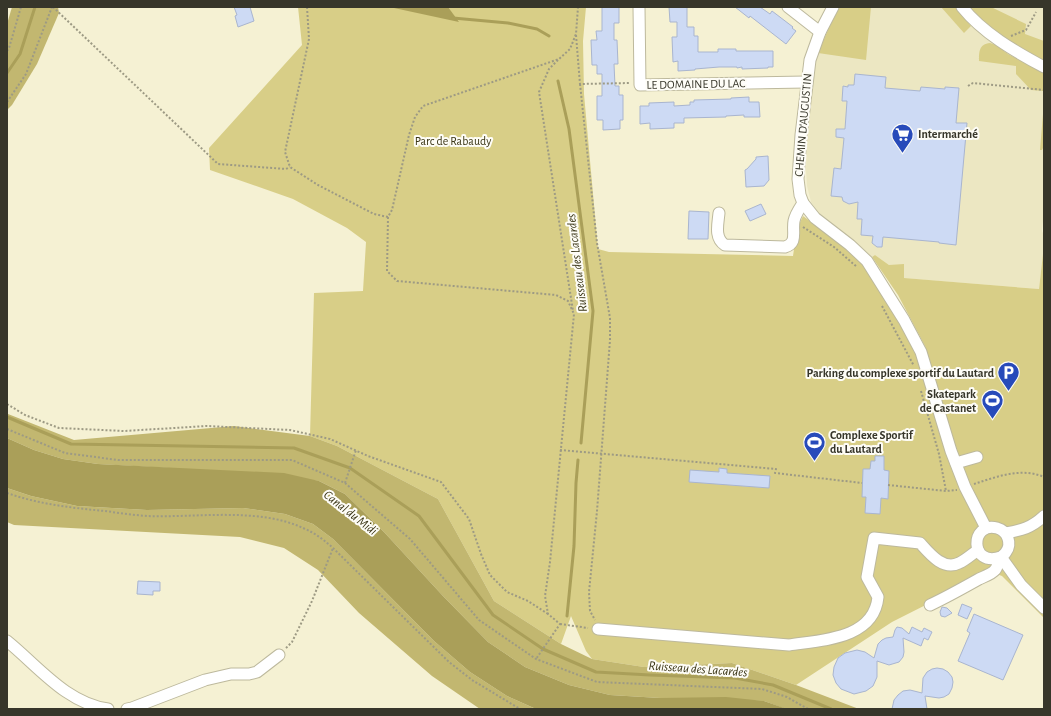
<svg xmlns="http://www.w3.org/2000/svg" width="1051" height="716" font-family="'Alegreya Sans',sans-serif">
<rect width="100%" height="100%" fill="#f5f1d3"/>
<polygon fill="#ece7c2" points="840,7 1044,7 1044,211 1042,231 1044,236 1044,245 1039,289 903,278 897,265 889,265 875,255 872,257 854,241 820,215 811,202 807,186 806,171 807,131 813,72 818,53"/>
<g fill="#d8ce87">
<polygon points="298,7 586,7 583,41 584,94 598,249 609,252 793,256 797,229 803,216 851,251 864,266 883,294 915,352 926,348 898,295 872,257 875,255 889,265 904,264 904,278 1039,289 1044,245 1044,618 1002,576 991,572 892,622 796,685 732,663 644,667 592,659 586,651 571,616 561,644 494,601 438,499 337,446 310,436 314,293 363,291 366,242 347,228 293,199 210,170 209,148 302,45"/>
<polygon points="840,7 871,7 866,60 818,53 830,25"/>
<polygon points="941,7 955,7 971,26 964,33"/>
<polygon points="967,7 991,7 1026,24 1025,34 1044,41 1044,61 993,31"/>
<path d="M990 43 996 45 1008 54 1044 73V91L1031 90 1016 74V66L979 61C979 52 979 44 990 43Z"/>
<polygon points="1044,102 1044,146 1042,150 1040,150"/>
</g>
<g fill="#c2b770">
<polygon points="12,7 58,7 59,13 37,64 12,105 7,110 7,24"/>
<polygon points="7,413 8,414 74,440 234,426 310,436 337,446 438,499 494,601 561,644 592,659 644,667 732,663 796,685 859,709 786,709 764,701 660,698 610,695 569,685 525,667 488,642 443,596 384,532 345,494 319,481 169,468 98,464 63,459 34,450 7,438"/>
<polygon points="7,488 31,496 77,506 147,510 243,508 285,514 313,524 333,539 434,641 470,672 507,696 536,709 480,709 432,676 359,613 318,570 284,548 240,537 14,525 7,522"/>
</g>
<g fill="#aa9f59">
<polygon points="392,7 448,7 459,22 394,8"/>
<polygon points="7,438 34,450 63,459 98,464 284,473 319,481 345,494 384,532 443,596 488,642 525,667 569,685 610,695 660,698 726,697 764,701 787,709 536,709 507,696 470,672 434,641 333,539 313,524 285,514 243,508 147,510 77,506 31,496 7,488"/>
</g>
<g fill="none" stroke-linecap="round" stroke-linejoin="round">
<g stroke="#aa9f59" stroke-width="3">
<polyline points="453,18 508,23 537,29 549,36"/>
<polyline points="7,73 20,54 35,7"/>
<polyline points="558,81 569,129 593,311 581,443"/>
<polyline points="7,417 71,444 294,448 350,468 419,516 493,615 543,649 596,672 650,675 735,678 773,685 831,709"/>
<polyline points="567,616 574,546 576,483 578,460"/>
</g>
</g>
<g fill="#cddaf4" stroke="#a9b5cf">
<polygon points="234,7 250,7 254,21 238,27 235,16 237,15"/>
<polygon points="602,7 619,7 619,23 614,23 614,40 617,40 618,64 614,64 615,86 619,86 619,95 623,95 623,120 620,120 620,129 603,130 603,120 597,120 597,96 602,96 602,74 597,74 597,65 592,65 591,40 597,40 596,31 602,31"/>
<polygon points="669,7 687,7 687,27 694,27 694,36 698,36 698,52 718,52 718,49 736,49 736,51 773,51 773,67 768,67 768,68 742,69 742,67 737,68 737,67 719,67 695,69 695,70 678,71 678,61 673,62 672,37 677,37 677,22 670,22"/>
<polygon points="735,7 760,7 770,14 772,11 793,27 792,28 796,31 786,44 750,16 749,18"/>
<polygon points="855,74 886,77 885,88 920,91 921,87 945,89 945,87 959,88 956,123 967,123 956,245 939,243 939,242 883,237 882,247 877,247 872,243 873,236 861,235 862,219 857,219 858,202 849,204 843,201 842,197 831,196 834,168 841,169 844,138 836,137 836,129 845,129 847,101 842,101 843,86 848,87 848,85 854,85"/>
<polygon points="749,97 749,102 759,102 760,117 744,117 744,115 726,116 726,117 684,118 684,123 674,123 674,128 650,129 650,123 640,124 640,106 649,106 649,103 674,102 674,106 690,105 690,102 694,102 694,100 731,99 731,98"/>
<polygon points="768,156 769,180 764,186 746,187 745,170 747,169 756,159 756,157"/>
<polygon points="761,204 766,214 750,221 745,211"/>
<polygon points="689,211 709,212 708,239 688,239"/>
<polygon points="875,456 884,456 884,470 889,471 888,499 881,498 880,514 865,513 866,497 862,497 863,469 870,469 871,461 875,461"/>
<polygon points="719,468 727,469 727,473 770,476 769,488 689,482 690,470 719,472"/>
<polygon points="138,581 160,582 160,591 153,591 153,595 137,594"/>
<polygon points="962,604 972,608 967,619 958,615"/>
<polygon points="942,607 947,608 952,613 945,617 941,616 940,612"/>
<polygon points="974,614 1023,635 1003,680 958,661 970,633 967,631"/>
<polygon points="897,627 902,628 909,634 912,627 922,632 924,628 932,632 928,640 924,638 921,646 903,638 904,652 903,657 899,662 889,665 877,661 877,677 873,686 866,691 854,694 841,689 836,683 833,675 834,667 838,658 845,653 857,650 865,652 874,658 878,644 882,640 886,638 893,637 895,630"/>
<polygon points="937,668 943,669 948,672 952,677 953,682 952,688 949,694 944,697 939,698 925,696 927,709 892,709 894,700 898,695 903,691 910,690 922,693 923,678 927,672 932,669"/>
</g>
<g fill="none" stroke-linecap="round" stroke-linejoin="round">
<defs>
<g id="minor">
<polyline points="639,7 640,85 806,82"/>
<polyline points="788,7 820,32"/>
<polyline points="833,7 820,32 810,60 801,135 798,179 800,195 803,203 815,218 850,245 867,261 904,320 921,352 951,451 965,487 986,528"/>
<path d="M962 7C983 33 1014 51 1044 67"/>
<path d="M719 213C718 224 714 238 725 245L785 247C798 243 792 232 794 221 795 215 799 209 803 203"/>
<polyline points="956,463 977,457"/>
<path d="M1006 533C1022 530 1031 528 1044 516"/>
<polyline points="1001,557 1021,585 1044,608"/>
<path d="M930 605C947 597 963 588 979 579 983 577 992 574 995 570 998 567 998 561 1001 557 1003 555 1005 554 1006 552 1012 544 1008 531 997 528 970 521 969 568 1001 557"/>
<path d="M598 629 789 645C822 640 874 639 878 597L867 577 874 538 920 543C929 553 943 571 959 563 966 560 972 554 978 550"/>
<path d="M7 641C38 666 66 703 108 709"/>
<polyline points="127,709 132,708 205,680 231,674 249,674 257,672 279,655"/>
</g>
</defs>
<use href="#minor" stroke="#bdb99d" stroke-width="13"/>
<g stroke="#9d9a84" stroke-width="2" stroke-dasharray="2 2" stroke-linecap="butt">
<polyline points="53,7 218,164 286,169 290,167"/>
<polyline points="307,7 309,39 285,152 290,167 318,185 374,214 388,217 392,210 409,135 415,117 423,106 559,59 570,49 576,34 578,7"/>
<polyline points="576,35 580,84 630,83"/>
<polyline points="1011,36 1026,30 1036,12"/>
<polyline points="7,51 9,48 21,7"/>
<polyline points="558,60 549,69 539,92 573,311"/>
<polyline points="580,84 597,243 610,318 610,340 597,511 589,592 590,611 595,620"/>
<polyline points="968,86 973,83 1044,90"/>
<polyline points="7,102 26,74 52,7"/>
<polyline points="388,217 387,271 397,281 556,295 568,301 574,314 550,562 545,596 548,614 560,624 536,659"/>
<polyline points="803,227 834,247 857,267"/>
<polyline points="882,306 914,366"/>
<polyline points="921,391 939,454 946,491"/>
<polyline points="7,404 25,415 59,428 124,431 207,426 290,430 330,439 368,456 441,482 469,519 481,554 490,575 507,592 528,601 548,614"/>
<polyline points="7,429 65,453 118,460 292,460 345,483 410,539 479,620 536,659 597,682 762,689 787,697 808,709"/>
<polyline points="560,450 776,469 775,473 862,483"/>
<polyline points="345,483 356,450"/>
<path d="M974 484C996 477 1021 467 1044 477"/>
<polyline points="888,485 946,491 957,490"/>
<path d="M7 493C38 504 72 508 105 511 119 513 133 515 147 516 196 518 258 507 303 528 315 533 324 540 333 548L449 662 472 680 520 709"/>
<polyline points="560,624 588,628"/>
<polyline points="286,648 292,642 312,601 333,548"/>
</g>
<use href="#minor" stroke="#fff" stroke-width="11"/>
</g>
<defs>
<symbol id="supermarket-pin" viewBox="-11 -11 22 30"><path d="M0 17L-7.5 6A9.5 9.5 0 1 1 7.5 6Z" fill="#274aba" stroke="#fefdf7"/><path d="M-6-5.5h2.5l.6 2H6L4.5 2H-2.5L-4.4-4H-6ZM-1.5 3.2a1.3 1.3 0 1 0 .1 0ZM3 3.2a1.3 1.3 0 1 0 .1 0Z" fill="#fff"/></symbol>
<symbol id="parking-pin" viewBox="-11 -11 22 30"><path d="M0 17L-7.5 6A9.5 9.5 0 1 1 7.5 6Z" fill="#274aba" stroke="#fefdf7"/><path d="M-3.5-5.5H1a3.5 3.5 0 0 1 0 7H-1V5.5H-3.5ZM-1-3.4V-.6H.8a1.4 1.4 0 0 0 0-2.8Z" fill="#fff"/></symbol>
<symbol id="stadium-pin" viewBox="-11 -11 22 30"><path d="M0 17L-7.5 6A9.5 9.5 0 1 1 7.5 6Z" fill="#274aba" stroke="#fefdf7"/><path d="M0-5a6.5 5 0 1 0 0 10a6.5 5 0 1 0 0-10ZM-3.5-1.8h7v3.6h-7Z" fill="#fff"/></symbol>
</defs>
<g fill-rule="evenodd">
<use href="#supermarket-pin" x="890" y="122" width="25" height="34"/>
<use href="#parking-pin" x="996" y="360" width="25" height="34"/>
<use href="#stadium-pin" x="980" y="388" width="25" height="34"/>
<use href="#stadium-pin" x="802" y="430" width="25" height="34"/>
</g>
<g text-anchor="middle" stroke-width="4" stroke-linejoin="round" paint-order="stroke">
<g font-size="12" fill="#37362a" stroke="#fefdf7">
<text transform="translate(696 84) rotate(-1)" y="4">LE DOMAINE DU LAC</text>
<text transform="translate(803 125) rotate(-85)" y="4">CHEMIN D'AUGUSTIN</text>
</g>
<g font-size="12" font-weight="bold" fill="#37362a" stroke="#fefdf7" text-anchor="start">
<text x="918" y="138">Intermarché</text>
<text x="994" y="377" text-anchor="end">Parking du complexe sportif du Lautard</text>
<text x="976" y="398" text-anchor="end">Skatepark<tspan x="976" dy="14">de Castanet</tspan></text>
<text x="830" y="439">Complexe Sportif<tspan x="830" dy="14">du Lautard</tspan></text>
</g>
<g font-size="12" fill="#3a3515" stroke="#fefdf7">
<text x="453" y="145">Parc de Rabaudy</text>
</g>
<g font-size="13" font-style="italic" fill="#3a3516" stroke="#fefdf7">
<text transform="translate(576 263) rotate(-97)" y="5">Ruisseau des Lacardes</text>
<text transform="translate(351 512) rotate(38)" y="5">Canal du Midi</text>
<text transform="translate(698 668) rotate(4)" y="5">Ruisseau des Lacardes</text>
</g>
</g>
<rect width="1051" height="716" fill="none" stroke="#37362a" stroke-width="16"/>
</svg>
